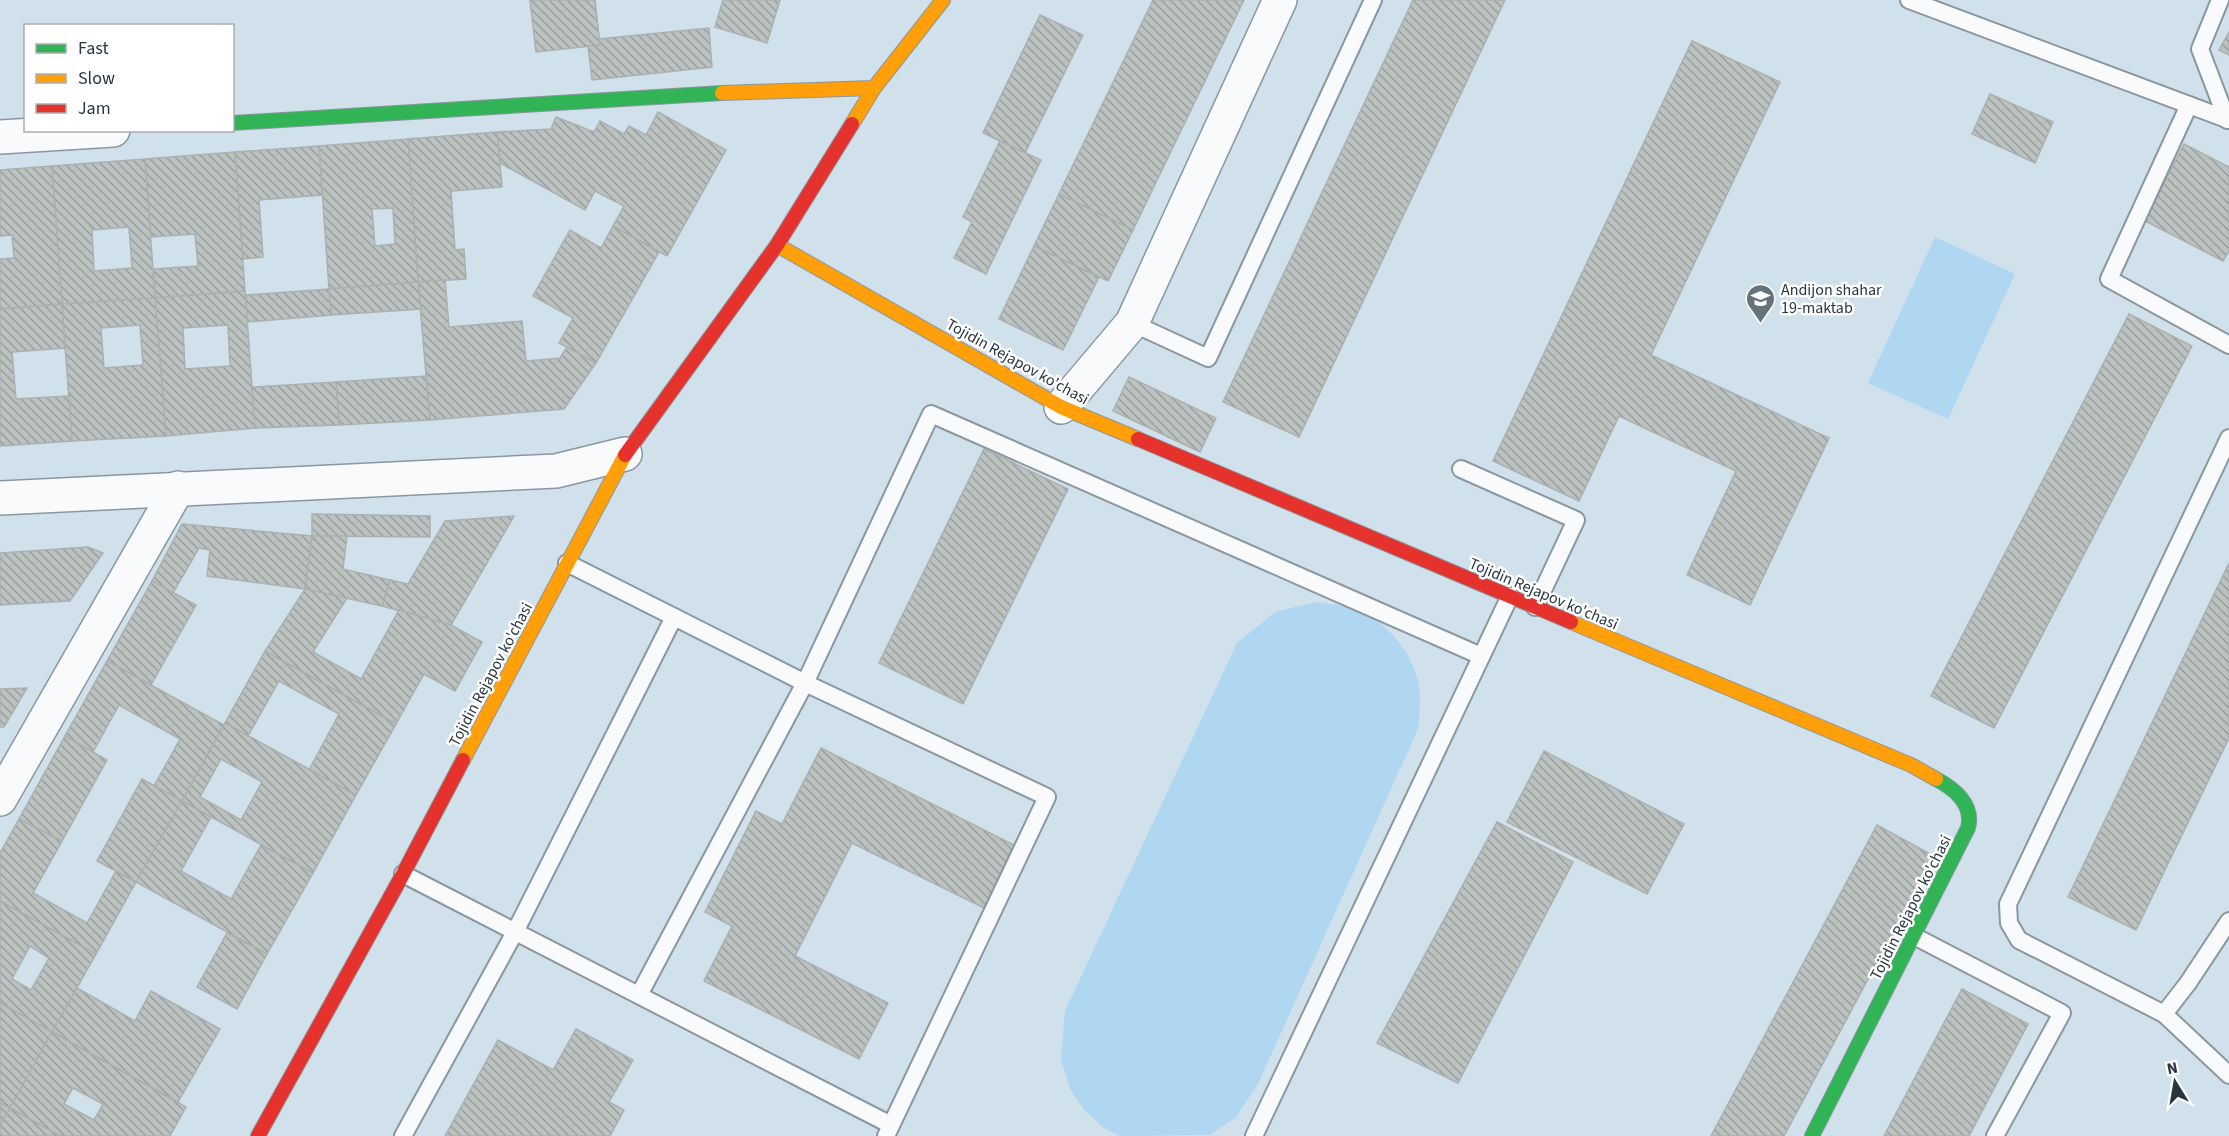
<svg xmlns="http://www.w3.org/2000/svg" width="2229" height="1136" font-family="'Source Sans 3',sans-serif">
<defs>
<pattern id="building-back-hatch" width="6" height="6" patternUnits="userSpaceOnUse" patternTransform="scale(1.5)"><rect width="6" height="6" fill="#bbc2c0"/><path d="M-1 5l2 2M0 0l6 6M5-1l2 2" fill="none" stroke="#989e9d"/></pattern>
</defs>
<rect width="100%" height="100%" fill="#d0e1ec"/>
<g fill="#afd7f1">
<polygon points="1935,237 2015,274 1948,419 1868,383"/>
<path d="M1317 602C1329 604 1343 605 1354 609 1389 622 1419 658 1420 697 1420 708 1419 719 1418 729L1258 1084 1236 1117 1210 1135 1119 1136 1104 1128 1085 1111 1071 1091 1061 1060 1065 1011 1237 643 1277 611Z"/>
</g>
<g fill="url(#building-back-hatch)" stroke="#aab0af" stroke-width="1.5" fill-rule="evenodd">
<polygon points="530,0 595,0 600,45 536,52"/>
<polygon points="723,0 780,0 767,43 715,27"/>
<polygon points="1153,0 1244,0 1133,230 1059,194"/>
<polygon points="1413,0 1505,0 1299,437 1223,402"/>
<polygon points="1040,15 1083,35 1025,153 983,133"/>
<polygon points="709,28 712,67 592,80 588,46 600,45 599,39"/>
<polygon points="2229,32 2229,55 2219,50"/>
<polygon points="1692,41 1780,82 1651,355 1829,438 1750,605 1687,575 1736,471 1619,416 1579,501 1493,461"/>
<polygon points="1990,94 2053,122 2035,163 1972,134"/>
<polygon points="658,112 726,150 667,256 613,226 624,206 595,191 585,210 500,163 497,132 551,129 556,117 594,132 600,121 624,134 629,126 646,135"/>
<polygon points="497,132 502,187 451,191 455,250 464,249 466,279 418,282 408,139"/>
<path d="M408 139 418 282 329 289 319 146ZM393 208 395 244 375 246 372 209Z"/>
<polygon points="1000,141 1041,160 986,274 954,258 972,222 963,217"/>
<polygon points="2184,144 2229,167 2229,251 2223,261 2145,221"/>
<polygon points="319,146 322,195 259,200 263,257 243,259 235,152"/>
<polygon points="235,152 245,291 155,298 154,269 198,266 195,234 151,237 145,159"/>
<path d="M145 159 155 298 62 304 52 166ZM129 227 132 268 94 271 92 230Z"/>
<polygon points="52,166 62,304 0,309 0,259 14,258 12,235 0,236 0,170"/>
<polygon points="1059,194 1133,230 1108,281 1034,246"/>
<polygon points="613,226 659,252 596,363 559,343 573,318 533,296 570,230 601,248"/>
<polygon points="1034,246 1099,277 1063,350 999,319"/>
<polygon points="445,280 449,327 522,321 526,361 560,358 567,347 596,363 564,409 430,420 418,282"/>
<polygon points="418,282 421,309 331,315 329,289"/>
<polygon points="329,289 331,315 247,322 246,295"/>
<path d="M245 291 255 428 166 436 155 298ZM228 325 230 366 185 369 183 328Z"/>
<path d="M155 298 166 436 72 441 62 304ZM140 325 143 365 104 368 101 328Z"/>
<polygon points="62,304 65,348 12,352 16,399 69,396 72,441 0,446 0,309"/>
<polygon points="2129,314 2192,346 1994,728 1931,696"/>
<polygon points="426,376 430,420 339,425 336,382"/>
<polygon points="1129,377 1216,418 1200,452 1113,411"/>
<polygon points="336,382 339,425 255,428 252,387"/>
<polygon points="984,449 1068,489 963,704 879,663"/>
<polygon points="312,514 430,516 430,537 312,536"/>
<polygon points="514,516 451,625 382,606 390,580 408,584 445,521"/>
<polygon points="182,524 312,536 305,589 207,576 210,550 199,548 173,593 152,581"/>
<polygon points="312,536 347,536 343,569 390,580 382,606 305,589"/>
<polygon points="88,547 103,553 70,601 0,605 0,553"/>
<polygon points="2229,563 2229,738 2136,930 2068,897"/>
<polygon points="152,581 196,605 151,685 107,661"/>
<polygon points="305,589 347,598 313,652 361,679 399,610 451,625 482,642 455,691 424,674 396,724 265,651"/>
<polygon points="265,651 396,724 356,795 309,770 339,714 279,681 248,736 225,723"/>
<polygon points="107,661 224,725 182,801 154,786 180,739 119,705 93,752 65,736"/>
<polygon points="27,688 4,727 0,727 0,689"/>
<path d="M225 723 356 795 313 873 182 801ZM221 759 262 782 241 820 200 797Z"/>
<polygon points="65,736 107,760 62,841 19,819"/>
<polygon points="821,748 1016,846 984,908 852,843 795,956 888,1003 859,1059 704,981 732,926 705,912 756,811 782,824"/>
<polygon points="1544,751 1684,824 1647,894 1507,822"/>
<polygon points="142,779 182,801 136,882 97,861"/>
<polygon points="182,801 211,817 181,871 231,899 261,845 313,873 267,954 136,882"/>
<polygon points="19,819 62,841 33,893 87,923 116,871 136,882 96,954 0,901 0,853"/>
<polygon points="1497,822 1573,862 1458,1083 1377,1043"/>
<polygon points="1877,825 1934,856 1784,1136 1711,1136"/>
<path d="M0 901 96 954 52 1032 0 1003ZM30 946 49 958 31 990 12 979Z"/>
<polygon points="227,933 267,954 237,1009 197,987"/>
<polygon points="77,988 135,1021 151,991 220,1029 178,1102 52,1032"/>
<polygon points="1962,989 2028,1024 1969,1136 1884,1136"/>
<polygon points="0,1003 52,1032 10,1108 0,1103"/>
<polygon points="576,1029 633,1060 609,1102 624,1110 610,1136 445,1136 498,1040 553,1070"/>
<path d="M52 1032 186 1107 170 1136H60L10 1108ZM73 1088 103 1104 94 1120 64 1104Z"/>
<polygon points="0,1103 10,1108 0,1126"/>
<polygon points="10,1108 60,1136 0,1136 0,1126"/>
</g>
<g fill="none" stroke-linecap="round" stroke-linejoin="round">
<defs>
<g id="lane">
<polyline points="1909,0 2229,120"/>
<polyline points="2220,0 2200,49 2227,120"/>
<polyline points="2189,105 2109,279 2229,345"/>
<polyline points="1132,323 1208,358 1373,0"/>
<polyline points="2229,438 2008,904 2009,923 2019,940 2164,1014 2229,1075"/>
<polyline points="1461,469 1576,520 1535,607"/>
<polyline points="567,563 805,683 639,995"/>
<polyline points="403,874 891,1125"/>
<polyline points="1914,936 2062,1013 1995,1136"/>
<polyline points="2164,1014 2188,983 2229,921"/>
<polyline points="403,1136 515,932 674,617"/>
<polyline points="886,1136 1047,797 805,683 931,414 1481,656"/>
<polyline points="1254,1136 1510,596"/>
</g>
<g id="street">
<polyline points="0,137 113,130"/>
<polyline points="1061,407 1132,323 1280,0"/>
<polyline points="0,498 556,471 625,454"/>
<polyline points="0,799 178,488"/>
</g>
<g id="fast">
<polyline points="232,123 722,93"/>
<path d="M1812 1136 1968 828C1974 805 1955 789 1936 779"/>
</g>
<g id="slow">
<polyline points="722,93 874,88"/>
<polyline points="852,124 874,88 943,0"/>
<polyline points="777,245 1061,407 1138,439"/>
<polyline points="1571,622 1911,765 1936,779"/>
<polyline points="463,760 625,455"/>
</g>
<g id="jam">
<polyline points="1138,439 1571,622"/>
<polyline points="625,455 777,245 852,124"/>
<polyline points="258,1136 403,874 463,760"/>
</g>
</defs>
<use href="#lane" stroke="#8a97a0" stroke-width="20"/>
<use href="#street" stroke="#8a97a0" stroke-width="36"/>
<use href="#fast" stroke="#8a97a0" stroke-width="16"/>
<use href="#slow" stroke="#8a97a0" stroke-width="16"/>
<use href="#jam" stroke="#8a97a0" stroke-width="16"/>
<use href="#lane" stroke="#f8fafc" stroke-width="16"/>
<use href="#street" stroke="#f8fafc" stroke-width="33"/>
<use href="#fast" stroke="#30b455" stroke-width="14"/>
<use href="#slow" stroke="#ff9f0a" stroke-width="14"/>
<use href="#jam" stroke="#e5322d" stroke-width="14"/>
</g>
<defs>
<symbol id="school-pin" viewBox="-11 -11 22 30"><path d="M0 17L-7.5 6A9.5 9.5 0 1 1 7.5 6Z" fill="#63727b" stroke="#fff"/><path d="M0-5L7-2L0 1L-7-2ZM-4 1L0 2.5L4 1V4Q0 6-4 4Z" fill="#fff"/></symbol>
</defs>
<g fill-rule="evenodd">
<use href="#school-pin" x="1744" y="282" width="33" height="45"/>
</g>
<g text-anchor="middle" stroke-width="5" stroke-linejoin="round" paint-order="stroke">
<g font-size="16" fill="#29363e" stroke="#fff" text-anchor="start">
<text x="1781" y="295">Andijon shahar<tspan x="1781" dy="18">19-maktab</tspan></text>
</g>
<g font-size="16" fill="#29363e" stroke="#fff">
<text transform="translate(1018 361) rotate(29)" y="6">Tojidin Rejapov ko'chasi</text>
<text transform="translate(1544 593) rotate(23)" y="6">Tojidin Rejapov ko'chasi</text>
<text transform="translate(490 674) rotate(-62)" y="6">Tojidin Rejapov ko'chasi</text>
<text transform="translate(1910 907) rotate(-63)" y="6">Tojidin Rejapov ko'chasi</text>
</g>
</g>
<rect x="24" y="24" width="210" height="108" fill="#ffffff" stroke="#a9afb2" stroke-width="1.5"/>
<rect x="36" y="44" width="30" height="9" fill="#30b455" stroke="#a9afb2" stroke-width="1.5"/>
<text x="78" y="54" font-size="18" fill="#29363e">Fast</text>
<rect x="36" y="74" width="30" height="9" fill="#ff9f0a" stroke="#a9afb2" stroke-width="1.5"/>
<text x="78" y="84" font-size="18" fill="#29363e">Slow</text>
<rect x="36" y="104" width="30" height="9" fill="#e5322d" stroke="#a9afb2" stroke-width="1.5"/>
<text x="78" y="114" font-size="18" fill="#29363e">Jam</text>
<g transform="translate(2175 1082) rotate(349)" stroke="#ffffff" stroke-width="4.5" paint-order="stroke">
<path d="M0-4.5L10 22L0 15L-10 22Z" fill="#29363e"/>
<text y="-9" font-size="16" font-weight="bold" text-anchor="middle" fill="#29363e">N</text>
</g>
</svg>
